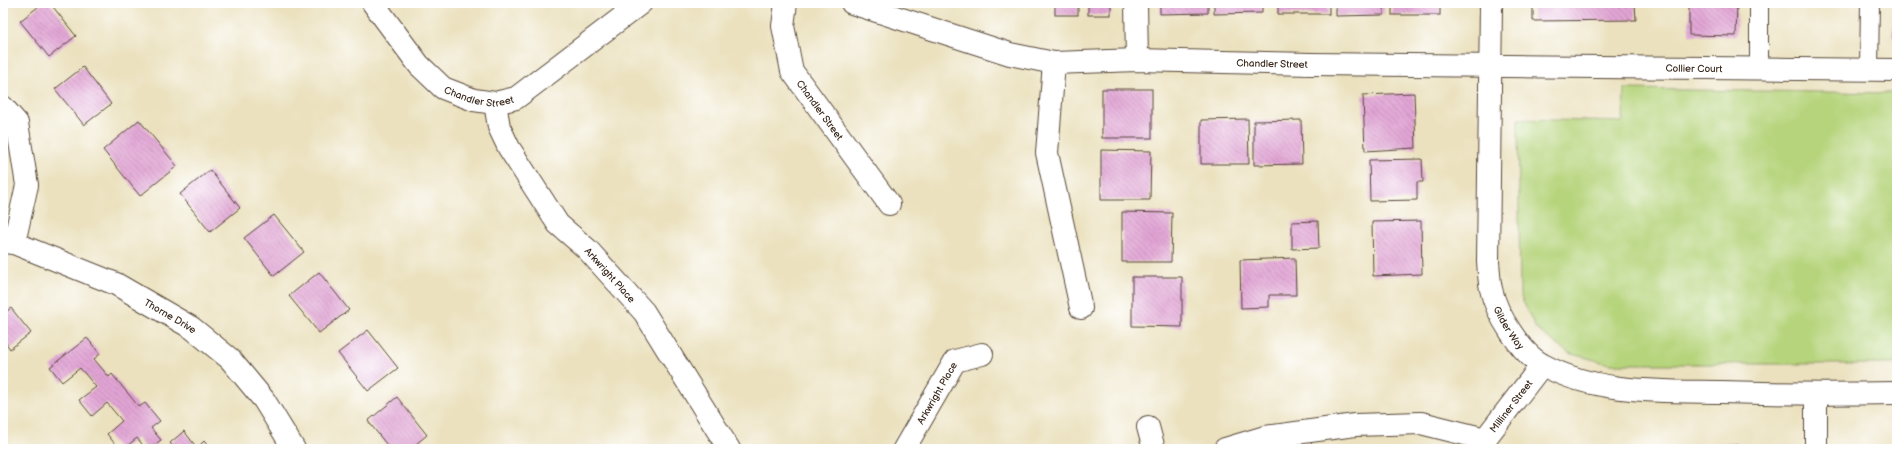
<svg xmlns="http://www.w3.org/2000/svg" width="1900" height="452" font-family="'Balsamiq Sans',sans-serif">
<defs>
<pattern id="building-back-hatch" width="6" height="6" patternUnits="userSpaceOnUse"><rect width="6" height="6" fill="#e2a5d5"/><path d="M-1 5l2 2M0 0l6 6M5-1l2 2" fill="none" stroke="#b887ac"/></pattern>
</defs>
<rect width="100%" height="100%" fill="#fff"/>
<filter id="ink" filterUnits="userSpaceOnUse"><feTurbulence type="fractalNoise" baseFrequency=".025" numOctaves="2"/><feDisplacementMap in="SourceGraphic" scale="8" xChannelSelector="R" yChannelSelector="G"/><feConvolveMatrix kernelMatrix="1 2 1 2 8 2 1 2 1" color-interpolation-filters="sRGB"/></filter>
<filter id="wash" filterUnits="userSpaceOnUse"><feTurbulence type="fractalNoise" baseFrequency=".012" numOctaves="4" result="noise"/><feDisplacementMap in="SourceGraphic" scale="16" xChannelSelector="R" yChannelSelector="G"/><feGaussianBlur stdDeviation="0.9" result="paint"/><feColorMatrix in="noise" values="0 0 0 0 0 0 0 0 0 0 0 0 0 0 0 0 0 1.4 0 .05"/><feComposite in="paint" operator="in"/></filter>
<g filter="url(#wash)">
<rect width="100%" height="100%" fill="#ebe1be"/>
<polygon fill="#b6d47b" stroke="#787f4c" points="1624,89 1897,93 1897,364 1609,364 1569,353 1536,329 1520,295 1518,119 1623,122"/>
<g id="blocks">
<g fill="url(#building-back-hatch)">
<polygon points="43,3 50,3 76,36 49,57 20,21"/>
<rect x="1055" y="3" width="23" height="12"/>
<rect x="1088" y="3" width="23" height="12"/>
<polygon points="1160,3 1208,3 1208,13 1160,14"/>
<polygon points="1214,3 1262,3 1262,13 1214,14"/>
<rect x="1278" y="3" width="51" height="11"/>
<polygon points="1336,3 1384,3 1384,15 1336,16"/>
<rect x="1392" y="3" width="48" height="12"/>
<polygon points="1533,3 1635,3 1636,20 1533,21"/>
<polygon points="1689,3 1737,3 1736,36 1689,35"/>
<rect x="1893" y="3" width="4" height="35"/>
<polygon points="83,67 111,104 84,125 55,89"/>
<rect x="1102" y="89" width="50" height="49"/>
<polygon points="1414,93 1416,148 1365,151 1363,95"/>
<polygon points="1248,119 1249,164 1201,164 1201,120"/>
<polygon points="139,120 177,166 140,196 103,150"/>
<polygon points="1301,120 1302,164 1254,165 1254,121"/>
<polygon points="1101,150 1151,151 1150,200 1101,200"/>
<polygon points="1422,159 1423,182 1417,182 1417,200 1370,201 1369,160"/>
<polygon points="210,170 240,208 210,232 180,194"/>
<polygon points="1122,212 1172,213 1171,262 1122,262"/>
<polygon points="274,215 304,252 274,276 244,238"/>
<polygon points="1318,221 1319,248 1292,249 1292,222"/>
<polygon points="1421,221 1422,274 1373,276 1372,222"/>
<polygon points="1295,258 1296,295 1269,295 1269,307 1241,308 1240,260"/>
<polygon points="319,272 349,310 319,333 289,296"/>
<polygon points="1132,277 1182,277 1182,327 1132,326"/>
<polygon points="11,308 31,333 10,349 3,339 3,314"/>
<polygon points="368,330 398,368 368,391 338,353"/>
<polygon points="87,338 100,354 94,359 109,377 112,374 139,407 145,403 160,421 151,428 161,440 149,449 146,449 137,438 123,449 119,449 107,434 122,421 107,403 92,416 79,400 96,387 80,368 62,382 50,367"/>
<polygon points="397,397 427,435 410,449 390,449 368,421"/>
<polygon points="184,431 197,448 204,441 210,449 175,449 170,443"/>
<polygon points="1739,445 1739,449 1709,449 1709,446"/>
</g>
</g>
</g>
<g filter="url(#ink)">
<use href="#blocks" fill-opacity="0" stroke="#554536" stroke-width="1"/>
<g fill="none" stroke-linecap="round" stroke-linejoin="round">
<defs>
<g id="lane">
<polyline points="1759,69 1759,3"/>
<polyline points="1869,70 1870,3"/>
</g>
<g id="street">
<path id="s1" d="M373 3 419 65 443 88 474 100 495 103 516 98 641 3"/>
<path id="s2" d="M786 3 783 26 792 71 889 204"/>
<path id="s3" d="M852 3 1010 54 1054 63 1137 60 1311 64 1897 70"/>
<polyline points="1136,3 1137,60"/>
<path id="s4" d="M1491 3 1488 262C1489 271 1489 280 1491 289 1496 313 1521 354 1543 365 1596 394 1662 391 1721 392 1780 394 1838 394 1897 393"/>
<polyline points="1054,63 1047,153 1081,308"/>
<path id="s5" d="M495 103 499 127 509 148 558 224 587 249 644 312 729 449"/>
<polyline points="3,107 17,123 27,185 14,243"/>
<path id="s6" d="M3 242 14 243 116 284 192 328 230 359 264 400 294 449"/>
<polyline points="1148,427 1154,449"/>
<path id="s7" d="M904 449 955 361 982 354"/>
<polyline points="1225,449 1265,437 1355,425 1421,423 1485,439"/>
<path id="s8" d="M1484 449 1485 439 1542 365"/>
<polyline points="1816,449 1816,395"/>
</g>
</defs>
<use href="#lane" stroke="#554536" stroke-width="20"/>
<use href="#street" stroke="#554536" stroke-width="24"/>
<use href="#lane" stroke="#fff" stroke-width="18"/>
<use href="#street" stroke="#fff" stroke-width="22"/>
</g>
</g>
<g text-anchor="middle" stroke-width="3" stroke-linejoin="round" paint-order="stroke">
<g font-size="10" fill="#3b2a1e" stroke="#fff">
<text dy="4" stroke="none"><textPath href="#s3" startOffset="429">Chandler Street</textPath></text>
<text dy="4" stroke="none"><textPath href="#s3" startOffset="851">Collier Court</textPath></text>
<text dy="4" stroke="none"><textPath href="#s1" startOffset="148">Chandler Street</textPath></text>
<text dy="4" stroke="none"><textPath href="#s2" startOffset="117">Chandler Street</textPath></text>
<text dy="4" stroke="none"><textPath href="#s5" startOffset="211">Arkwright Place</textPath></text>
<text dy="4" stroke="none"><textPath href="#s6" startOffset="184">Thorne Drive</textPath></text>
<text dy="4" stroke="none"><textPath href="#s4" startOffset="329">Gilder Way</textPath></text>
<text dy="4" stroke="none"><textPath href="#s7" startOffset="65">Arkwright Place</textPath></text>
<text dy="4" stroke="none"><textPath href="#s8" startOffset="52">Milliner Street</textPath></text>
</g>
</g>
<rect width="1900" height="452" fill="none" stroke="#fff" stroke-width="16"/>
</svg>
